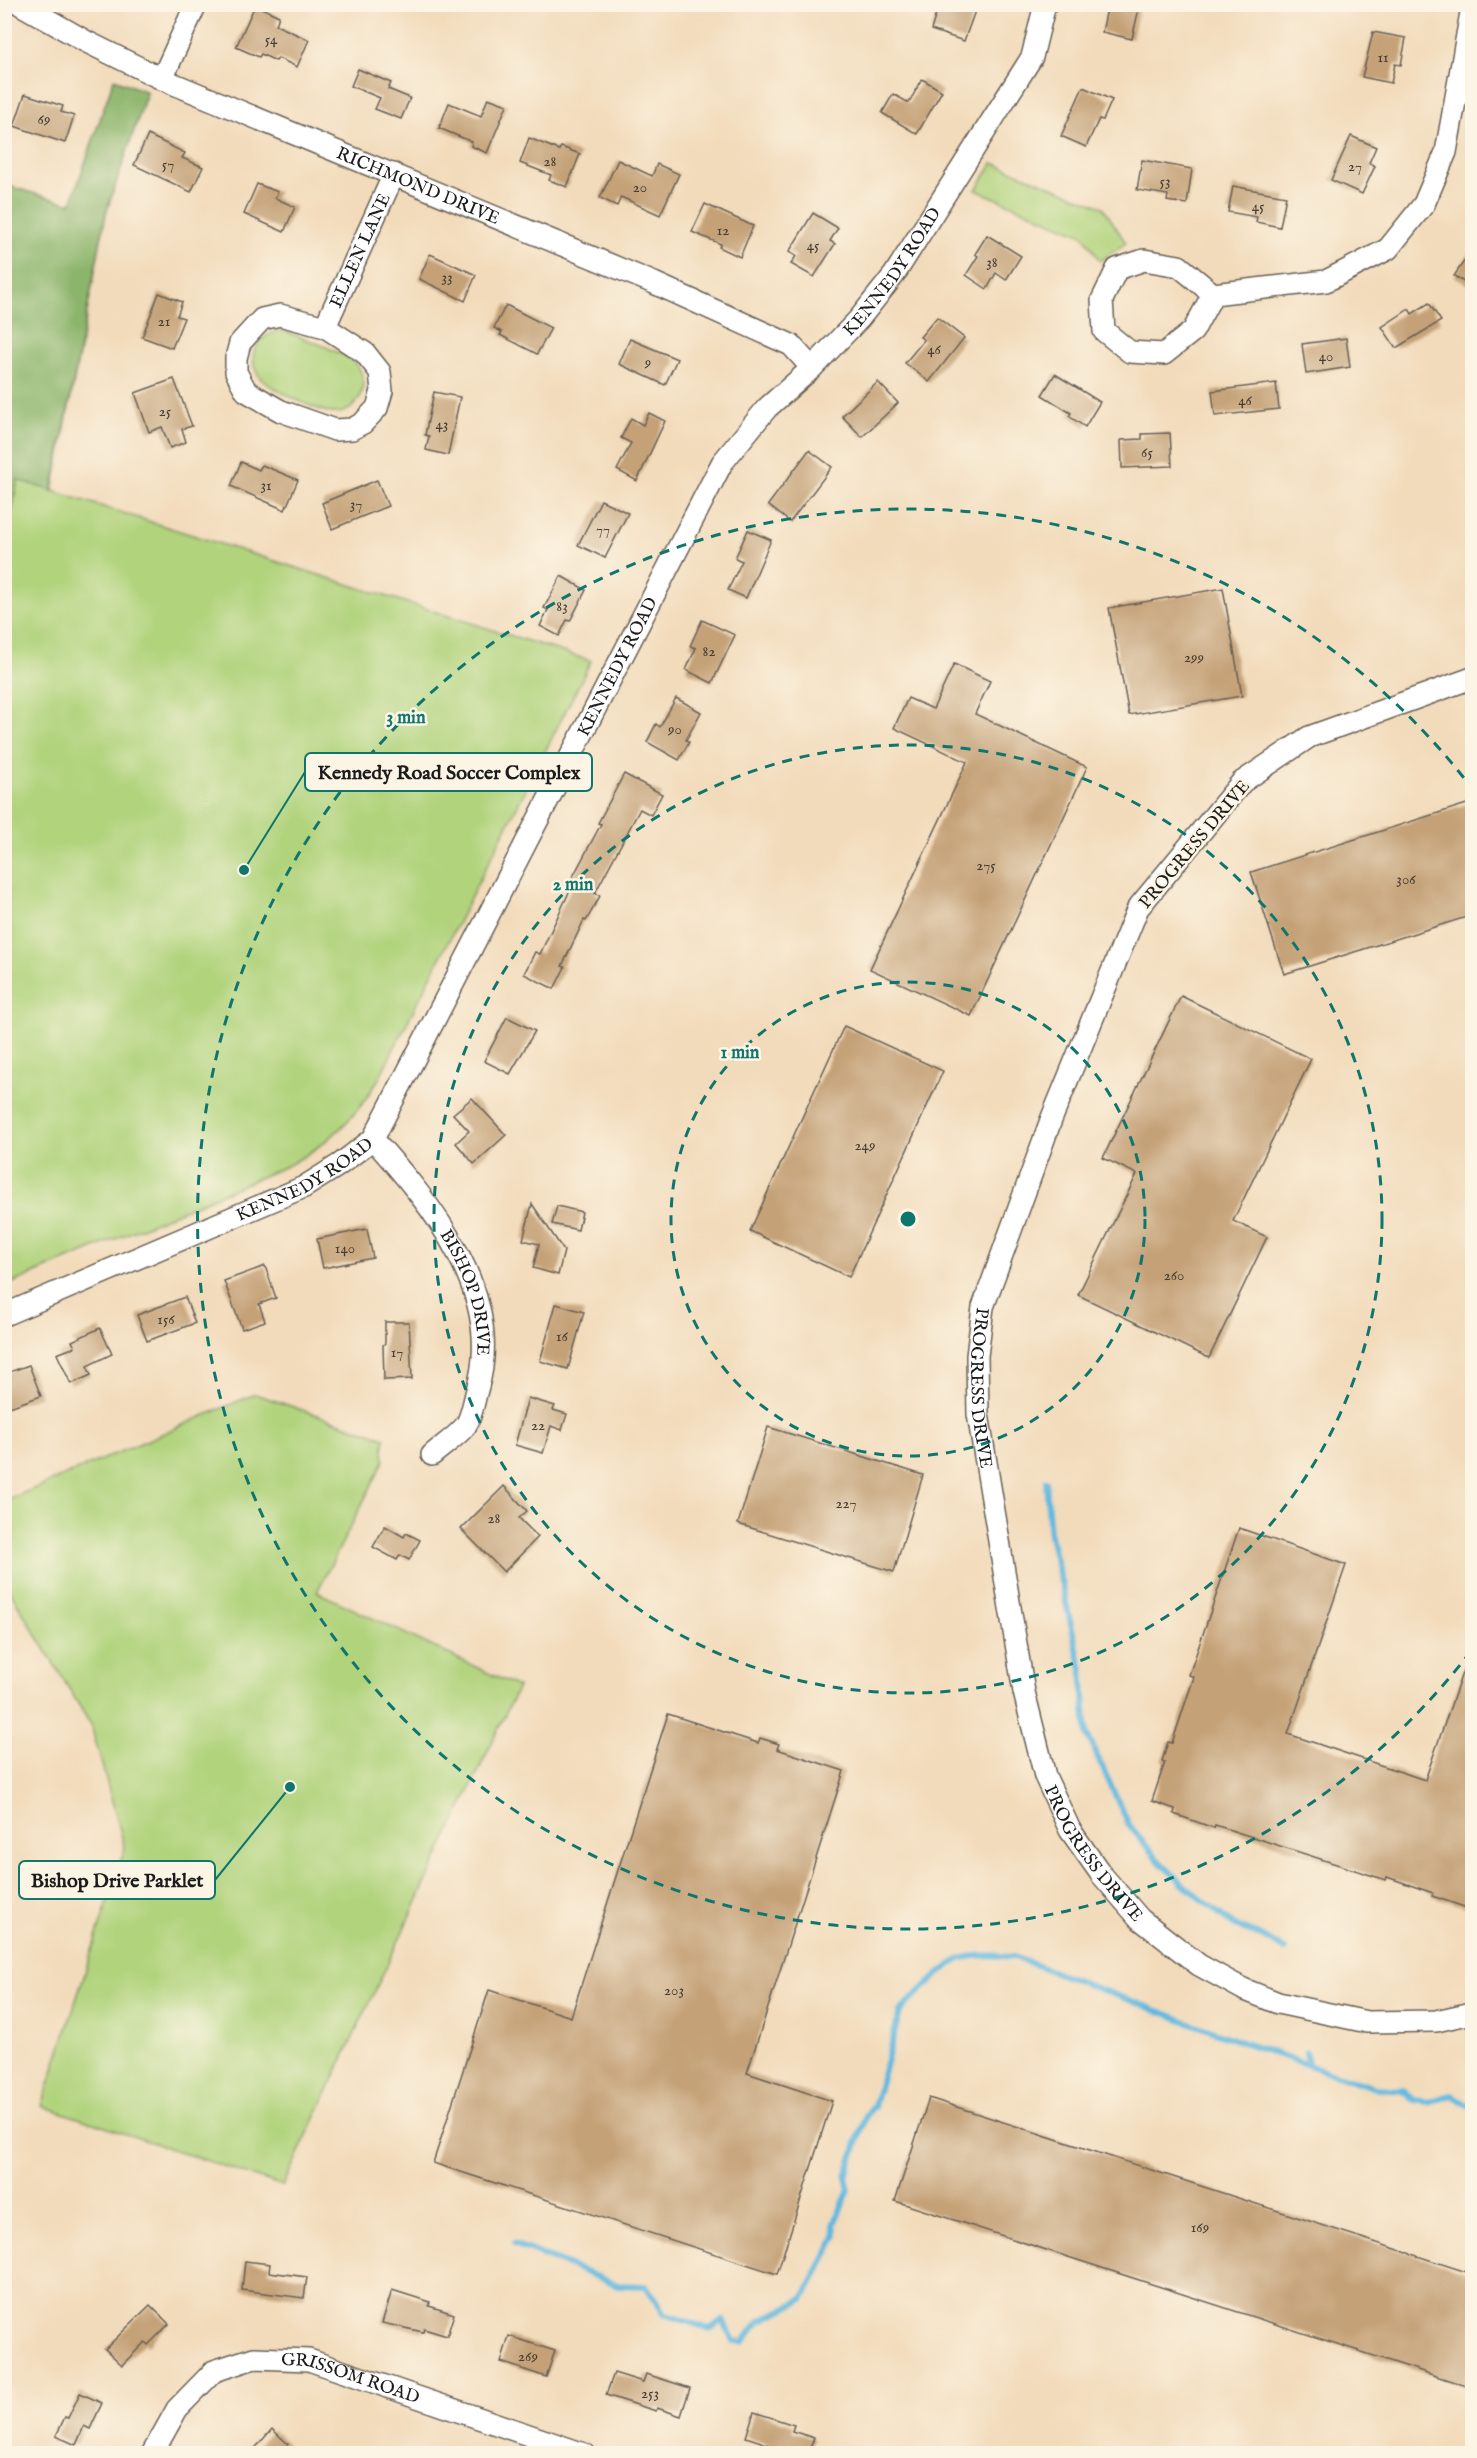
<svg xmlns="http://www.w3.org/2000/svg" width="1477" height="2458" font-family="'IM FELL English',serif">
<rect width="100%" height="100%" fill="#fcf5e5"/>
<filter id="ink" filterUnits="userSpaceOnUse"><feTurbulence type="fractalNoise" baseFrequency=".0167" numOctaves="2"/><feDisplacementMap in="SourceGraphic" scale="12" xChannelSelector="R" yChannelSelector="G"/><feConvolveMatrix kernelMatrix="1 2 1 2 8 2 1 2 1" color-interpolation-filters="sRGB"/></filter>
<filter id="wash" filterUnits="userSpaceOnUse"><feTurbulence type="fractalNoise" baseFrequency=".008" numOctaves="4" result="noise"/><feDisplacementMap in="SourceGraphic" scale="24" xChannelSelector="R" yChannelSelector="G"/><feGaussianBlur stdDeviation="1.35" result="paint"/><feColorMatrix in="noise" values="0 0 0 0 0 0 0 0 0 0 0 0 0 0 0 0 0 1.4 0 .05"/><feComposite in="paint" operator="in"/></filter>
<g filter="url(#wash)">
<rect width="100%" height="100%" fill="#f2dbbb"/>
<g fill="#b0d37c" stroke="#66784c" stroke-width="1.5">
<path d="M114 79 147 92 106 213 53 491 591 661 378 1080C356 1118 328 1144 289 1165L5 1286 4 185 71 204Z"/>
<polygon points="993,163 1103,207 1126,243 1100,261 1083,235 976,190"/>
<path d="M279 331 288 332C307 340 335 349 352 360 372 376 363 410 338 413 323 415 275 390 262 380 245 360 254 337 279 331Z"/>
<polygon points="255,1394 385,1438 383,1450 384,1461 317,1592 518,1687 283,2186 42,2106 125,1848 91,1725 5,1583 5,1501"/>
</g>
<polygon fill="#8cb56c" stroke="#546844" stroke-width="1.5" points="114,79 147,92 106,213 52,491 18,480 5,548 5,185 71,204"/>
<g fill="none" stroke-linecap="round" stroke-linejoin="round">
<g stroke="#61b8de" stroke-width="6">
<polyline points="1046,1481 1050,1536 1082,1670 1087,1734 1129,1825 1159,1861 1185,1886 1235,1926 1258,1934 1285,1950"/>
<polyline points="1306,2052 1308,2063"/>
<path d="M514 2244 618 2285 646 2286 664 2314 710 2329 723 2320 733 2341 743 2342 760 2321 803 2299 836 2237 834 2224 849 2190 846 2176 866 2116 874 2106 900 2012C910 2000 947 1964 961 1959 978 1953 996 1956 1014 1957L1236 2040 1375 2088 1403 2090 1414 2100 1427 2102 1452 2095 1472 2108"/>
</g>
</g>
<g id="blocks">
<g fill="#c4a177">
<polygon points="939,4 969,4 967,8 975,11 964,41 931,30"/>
<polygon points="1108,4 1140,4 1132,39 1102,32"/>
<polygon points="255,5 279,16 276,25 309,40 297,67 278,58 276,61 261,54 259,57 236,47"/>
<polygon points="1373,32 1406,38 1401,65 1395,64 1391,83 1362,77"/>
<polygon points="358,69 391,83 388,89 410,98 401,119 375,109 380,98 351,86"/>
<polygon points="922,79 942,91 917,134 882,113 893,94 909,103"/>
<polygon points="1083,87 1112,100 1103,120 1099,119 1086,147 1061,136"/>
<polygon points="25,94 63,106 61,112 74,116 65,143 14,126"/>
<polygon points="488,98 507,105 487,153 471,146 472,142 439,128 449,103 481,116"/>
<polygon points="148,135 185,153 182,158 203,167 191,192 134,165"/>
<polygon points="1351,136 1376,147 1369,163 1375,166 1362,194 1331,180"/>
<polygon points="529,138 559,150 561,147 580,154 567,187 549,180 551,175 520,163"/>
<polygon points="618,160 652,176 657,164 679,174 660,215 621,197 617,206 600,198"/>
<polygon points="1142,160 1192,169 1187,204 1167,201 1168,195 1137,190"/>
<polygon points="257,184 278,192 275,198 295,207 284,232 244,214"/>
<polygon points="1233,186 1286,196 1280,227 1256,222 1257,217 1228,212"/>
<polygon points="705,204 753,226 740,257 719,247 721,244 692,232"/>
<polygon points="813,213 838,228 830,241 835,244 814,277 791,264 796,256 789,252"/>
<polygon points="987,235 1021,256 1006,280 996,273 987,289 966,275 978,256 975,254"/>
<polygon points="1473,248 1473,288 1454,276"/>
<polygon points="430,254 476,275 465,301 419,279"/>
<polygon points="159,293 182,302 177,316 184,318 172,348 142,337"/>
<polygon points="1429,303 1441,321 1396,348 1382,327 1409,309 1412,314"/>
<polygon points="506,305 551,328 537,354 500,335 502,332 494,328"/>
<polygon points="937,317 964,338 929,382 905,363 924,340 920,337"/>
<polygon points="1346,338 1350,367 1306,374 1302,344"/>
<polygon points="630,339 677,359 665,385 619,364"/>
<polygon points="1055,374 1100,402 1085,427 1069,416 1071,413 1042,395"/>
<polygon points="174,379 192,426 182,429 186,442 170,448 162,427 149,432 135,393"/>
<polygon points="878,382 898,403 862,437 842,416"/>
<polygon points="1276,383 1279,409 1215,416 1212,391"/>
<polygon points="434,392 460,397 448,455 426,450 429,436 425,435"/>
<polygon points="649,413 665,421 637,481 617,470 631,443 621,438 631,418 643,425"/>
<polygon points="1170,433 1172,466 1122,468 1121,440 1142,439 1142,434"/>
<polygon points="809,450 832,467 790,522 768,505"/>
<polygon points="241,462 259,470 262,465 298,480 285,510 231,486"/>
<polygon points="377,480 388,506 332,529 322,503"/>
<polygon points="601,500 628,513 605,558 578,545"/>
<polygon points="748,530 771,540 746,598 728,590 742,561 735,558"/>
<polygon points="561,576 586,590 570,621 567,620 559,636 540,626 548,610 544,608"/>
<polygon points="1223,588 1242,696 1129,715 1109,608"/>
<polygon points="702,620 735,635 712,683 686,670 696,648 690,646"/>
<polygon points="954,664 990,681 975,714 1087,767 971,1016 870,969 967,762 894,728 908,698 933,709"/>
<polygon points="676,698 701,712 686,740 689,742 679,760 647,742 656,724 660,727"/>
<polygon points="624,774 662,794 651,815 640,809 595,893 600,896 586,921 584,920 562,966 565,967 554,989 524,974 535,952 540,954 572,886 569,884 601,824 598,823"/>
<polygon points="1473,802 1473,915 1284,974 1251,872"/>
<polygon points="1181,996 1311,1059 1233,1221 1267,1237 1209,1358 1078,1295 1137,1174 1103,1158"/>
<polygon points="507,1017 535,1031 510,1074 484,1061"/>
<polygon points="844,1026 943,1071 849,1277 750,1231"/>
<polygon points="472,1098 506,1135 474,1164 456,1143 469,1131 453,1114"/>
<polygon points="532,1204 564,1251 558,1275 533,1268 539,1244 523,1240"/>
<polygon points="557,1206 582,1212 578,1230 552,1224"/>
<polygon points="367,1229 373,1258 323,1268 317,1239"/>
<polygon points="265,1266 276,1298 259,1304 265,1321 242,1329 224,1281"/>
<polygon points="185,1297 195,1323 147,1341 137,1315"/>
<polygon points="556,1304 584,1312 568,1369 540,1361"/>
<polygon points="385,1322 409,1322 412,1379 384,1380 383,1345 385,1343"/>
<polygon points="100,1328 112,1354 87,1366 91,1375 71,1384 57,1354 75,1347 72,1341"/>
<polygon points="29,1365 41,1396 4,1409 4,1374"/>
<polygon points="528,1398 555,1406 553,1410 567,1414 562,1430 551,1426 543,1453 515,1445"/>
<polygon points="768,1427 923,1475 894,1572 738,1524"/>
<polygon points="504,1486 527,1511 519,1518 538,1537 504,1572 461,1529"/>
<polygon points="385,1526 404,1537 406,1533 420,1540 409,1560 400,1555 397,1560 373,1547"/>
<polygon points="1239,1528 1346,1565 1288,1734 1425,1780 1470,1650 1473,1650 1473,1910 1432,1896 1433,1893 1387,1877 1386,1880 1215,1825 1214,1828 1174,1814 1175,1809 1152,1801 1165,1762 1162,1761 1168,1742 1172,1743 1194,1677 1189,1675"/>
<polygon points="668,1714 758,1743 760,1738 779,1744 777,1749 844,1771 747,2073 832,2101 777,2274 433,2163 489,1990 571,2017"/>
<polygon points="929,2098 1473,2274 1473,2388 895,2201"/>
<polygon points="245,2261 270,2264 269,2272 307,2277 304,2298 242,2290"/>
<polygon points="392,2290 430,2302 429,2306 454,2314 447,2336 424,2329 423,2332 382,2323"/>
<polygon points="150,2305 169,2324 148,2345 145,2342 122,2365 105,2349"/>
<polygon points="509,2336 555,2351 546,2377 501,2362"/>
<polygon points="614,2373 643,2382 646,2374 690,2388 681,2416 657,2408 656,2411 606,2395"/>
<polygon points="80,2393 102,2403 90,2429 84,2426 76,2445 56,2436 65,2417 68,2418"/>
<polygon points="754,2412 794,2425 792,2431 814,2438 808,2454 784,2454 785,2450 746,2437"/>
<polygon points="272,2429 288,2444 279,2454 250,2454"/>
</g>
</g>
</g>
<g filter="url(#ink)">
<use href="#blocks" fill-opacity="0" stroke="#675f54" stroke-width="1.5"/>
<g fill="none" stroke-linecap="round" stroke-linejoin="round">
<defs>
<g id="minor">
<path id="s1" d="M20 4 85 41 162 79 654 283 791 345 812 368"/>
<polyline points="162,79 196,4"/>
<polyline points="1213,294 1193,331 1164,354 1130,352 1104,331 1102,300 1117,269 1144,260 1179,266 1213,294 1326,281 1388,249 1424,204 1446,152 1472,7"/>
<path id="s2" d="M325 327 365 353 380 372 382 391 377 408 363 423 352 429 335 430 281 411 246 391 236 372V358L240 343 262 319 280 315 325 327 394 174"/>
<path id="s3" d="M1472 678 1309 737 1242 782 1138 908 1051 1120 983 1307 977 1356 978 1414 1024 1692 1045 1776 1070 1830 1101 1874 1140 1919 1199 1965 1243 1989 1278 2003 1367 2022 1436 2021 1472 2013"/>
<path id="s4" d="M373 1139C432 1205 506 1295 477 1390 474 1400 472 1416 466 1425 458 1436 442 1446 432 1455"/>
<path id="s5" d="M4 1315 304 1187 339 1165 373 1139 722 463 767 408 812 368 859 319 894 275 1032 57 1045 4"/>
<path id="s6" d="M152 2454 177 2409 214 2371 254 2358 309 2360 584 2454"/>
</g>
</defs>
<use href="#minor" stroke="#675f54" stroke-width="24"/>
<use href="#minor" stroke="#fff" stroke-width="21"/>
</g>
</g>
<g fill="none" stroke="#0f766e" stroke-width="3" stroke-dasharray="10 8">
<circle cx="908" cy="1219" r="237"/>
<circle cx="908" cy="1219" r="474"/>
<path d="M1471 1651A710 710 0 1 1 1471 787"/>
</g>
<g text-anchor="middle" stroke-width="5" stroke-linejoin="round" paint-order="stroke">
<g font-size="15" fill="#463d33">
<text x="271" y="44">54</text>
<text x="1383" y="62">11</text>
<text x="44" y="124">69</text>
<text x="550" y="166">28</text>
<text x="168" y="169">57</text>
<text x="1355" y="171">27</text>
<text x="1165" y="186">53</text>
<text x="640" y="192">20</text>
<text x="1258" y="211">45</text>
<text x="723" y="235">12</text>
<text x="813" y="250">45</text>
<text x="992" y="267">38</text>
<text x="447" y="282">33</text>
<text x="164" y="326">21</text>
<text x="934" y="354">46</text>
<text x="1326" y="361">40</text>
<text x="648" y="367">9</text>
<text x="1245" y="405">46</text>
<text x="165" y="416">25</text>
<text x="442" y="429">43</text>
<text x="1147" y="457">65</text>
<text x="266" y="490">31</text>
<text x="356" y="509">37</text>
<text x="603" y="534">77</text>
<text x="562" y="611">83</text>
<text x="709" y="656">82</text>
<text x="1194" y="662">299</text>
<text x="675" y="734">90</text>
<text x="986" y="870">275</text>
<text x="1406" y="884">306</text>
<text x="865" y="1150">249</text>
<text x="345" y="1253">140</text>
<text x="1174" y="1280">260</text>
<text x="166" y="1324">156</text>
<text x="562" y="1341">16</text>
<text x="397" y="1357">17</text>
<text x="538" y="1430">22</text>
<text x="846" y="1508">227</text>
<text x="494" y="1523">28</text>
<text x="674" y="1995">203</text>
<text x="1200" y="2232">169</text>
<text x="528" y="2361">269</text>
<text x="650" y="2398">253</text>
</g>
<g font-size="18" fill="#1c1c1c" stroke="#fcf5e5">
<text dy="6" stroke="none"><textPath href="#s1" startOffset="438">RICHMOND DRIVE</textPath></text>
<text dy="6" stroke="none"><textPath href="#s2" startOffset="489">ELLEN LANE</textPath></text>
<text dy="6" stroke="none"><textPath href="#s5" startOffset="1428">KENNEDY ROAD</textPath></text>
<text dy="6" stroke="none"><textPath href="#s5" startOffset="942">KENNEDY ROAD</textPath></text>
<text transform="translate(1194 844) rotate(-50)" y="6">PROGRESS DRIVE</text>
<text dy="6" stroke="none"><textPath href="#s5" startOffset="330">KENNEDY ROAD</textPath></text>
<text dy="6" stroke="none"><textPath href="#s4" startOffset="183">BISHOP DRIVE</textPath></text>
<text dy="6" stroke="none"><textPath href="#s3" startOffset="927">PROGRESS DRIVE</textPath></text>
<text dy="6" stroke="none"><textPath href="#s3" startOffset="1413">PROGRESS DRIVE</textPath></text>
<text dy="6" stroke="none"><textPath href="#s6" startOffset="246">GRISSOM ROAD</textPath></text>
</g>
</g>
<circle cx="908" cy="1219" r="9" fill="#0f766e" stroke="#fcf5e5" stroke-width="3"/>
<g font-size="18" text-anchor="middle" font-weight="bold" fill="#0f766e" stroke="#fcf5e5" stroke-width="5" stroke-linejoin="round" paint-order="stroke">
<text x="406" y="723">3 min</text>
<text x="573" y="890">2 min</text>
<text x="740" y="1058">1 min</text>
</g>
<path fill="none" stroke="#0f766e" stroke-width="2" d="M244 870L305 772M290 1787L215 1880"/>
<g fill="#0f766e" stroke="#fcf5e5" stroke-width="2">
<circle cx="244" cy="870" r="6"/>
<circle cx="290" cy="1787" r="6"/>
</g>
<g fill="#fcf5e5" stroke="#0f766e" stroke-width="2">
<rect x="305" y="753" width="287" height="38" rx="6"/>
<rect x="19" y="1861" width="196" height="38" rx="6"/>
</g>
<g font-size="20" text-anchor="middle" font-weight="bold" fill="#1c1c1c">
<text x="449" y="779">Kennedy Road Soccer Complex</text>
<text x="117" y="1887">Bishop Drive Parklet</text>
</g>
<rect width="1477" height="2458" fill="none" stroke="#fcf5e5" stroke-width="24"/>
</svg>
